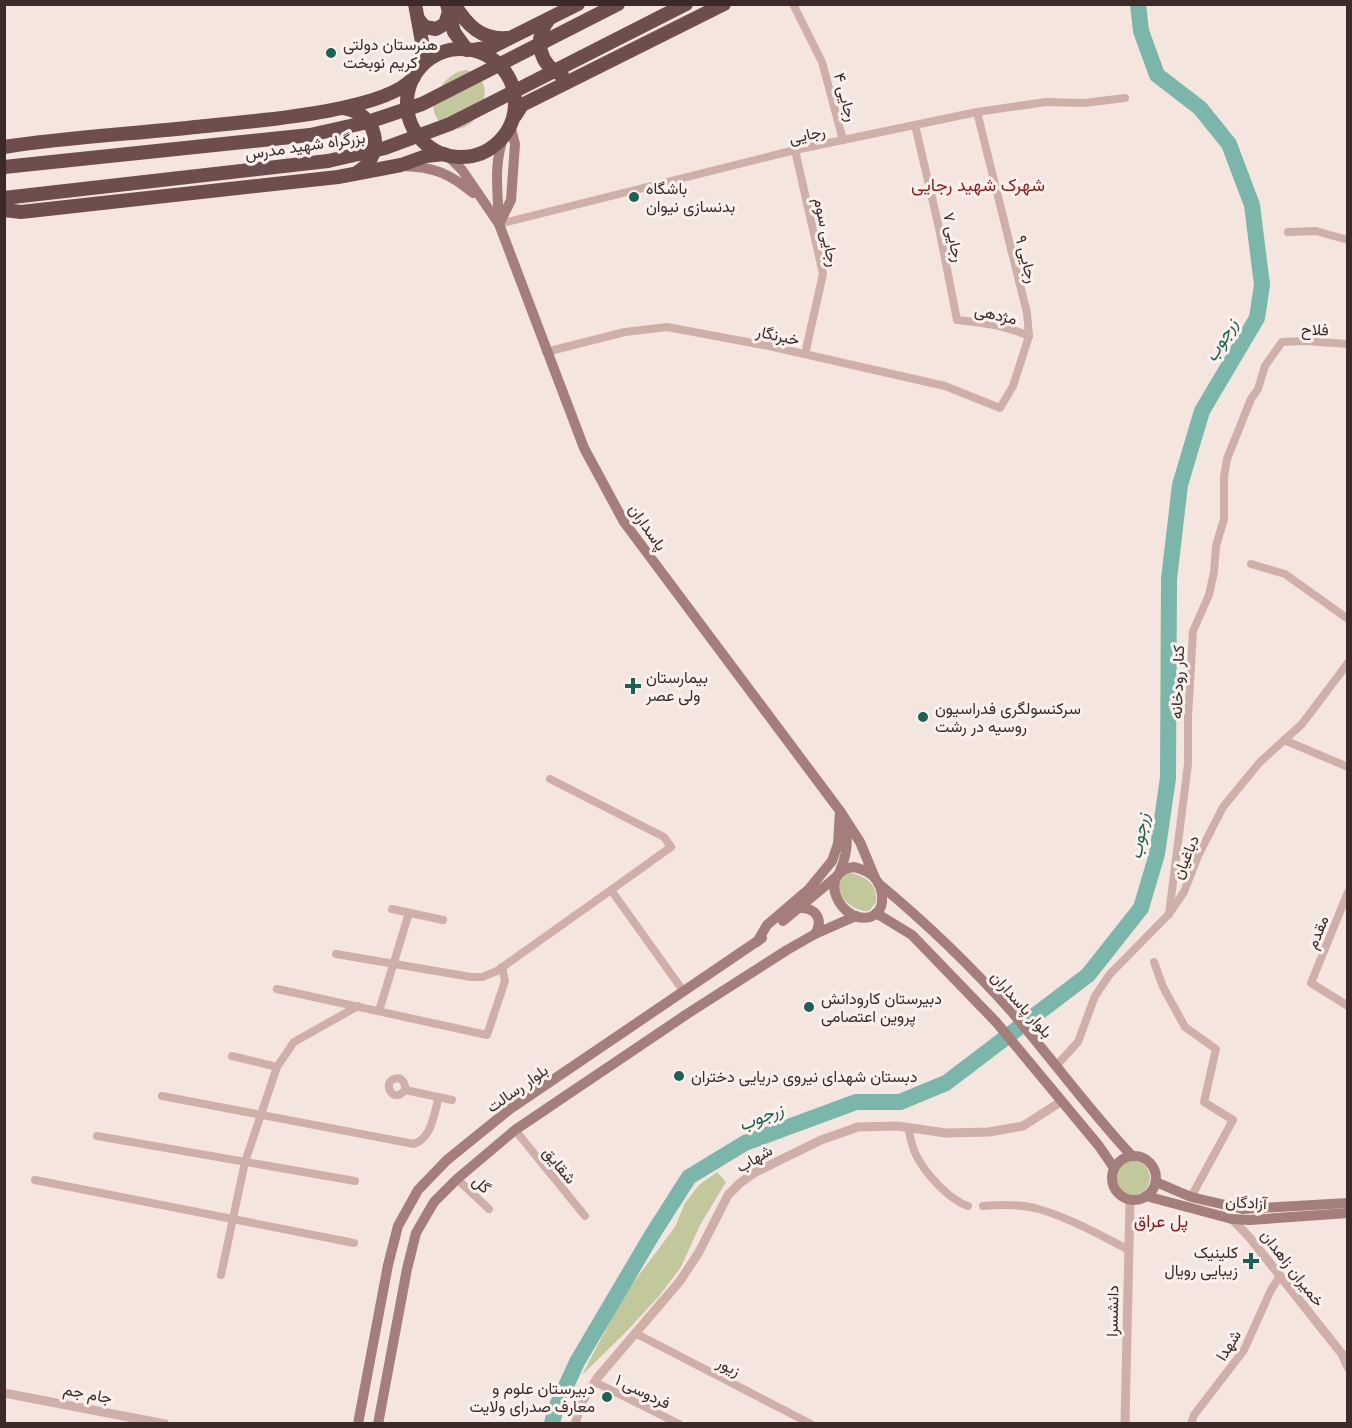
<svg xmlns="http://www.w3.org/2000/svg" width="1352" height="1428" font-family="Raleway,Vazirmatn,sans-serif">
<rect width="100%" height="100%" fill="#f5e5df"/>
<g fill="#c3c79c">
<path d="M465 70C505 75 477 146 444 125 420 110 443 73 465 70Z"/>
<path d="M851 873C867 877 877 884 876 902L869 911C845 912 825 880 851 873Z"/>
<circle cx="1133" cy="1178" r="17"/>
<polygon points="717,1172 726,1182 700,1225 681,1267 660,1295 625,1333 582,1375 624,1295 675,1227 685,1203 699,1185"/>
</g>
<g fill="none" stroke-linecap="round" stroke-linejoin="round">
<polyline stroke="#7ab6a9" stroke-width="16" points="552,1424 555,1410 577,1362 652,1235 689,1177 745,1143 856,1102 900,1102 946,1083 1088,975 1141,908 1157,854 1168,778 1169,579 1180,485 1202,411 1257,318 1262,285 1252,205 1229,144 1200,108 1157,75 1141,31 1138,4"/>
<g stroke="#cfb0a9" stroke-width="8">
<polyline points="793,4 822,62 843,140"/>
<path d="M915 125 939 228 957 320C981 322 1007 326 1029 336"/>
<polyline points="795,150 823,274 805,354"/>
<polyline points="499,224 795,150 977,112 1046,102 1084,103 1125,98"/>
<polyline points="1288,232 1316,231 1348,240"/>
<polyline points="546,352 625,332 667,327 769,346 945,386 1000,408 1013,386 1029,336 1027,313 977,112"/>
<polyline points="1251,564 1285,574 1348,619"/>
<polyline points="1284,740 1348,767"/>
<polyline points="550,779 664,837 671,847 611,890"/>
<polyline points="1348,892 1311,983 1348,1006"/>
<polyline points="392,909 443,920"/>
<polyline points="1169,914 1188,764 1188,717 1193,631 1209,595 1214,572 1216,546 1224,519 1224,477 1227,459 1251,399 1258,389 1265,366 1282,342 1305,341 1348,344"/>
<polyline points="336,954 471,977 482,977 497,971 611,890 684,992"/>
<polyline points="1154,962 1163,987 1185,1027 1216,1049 1204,1102 1233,1120 1191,1197"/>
<polyline points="277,989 487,1035 505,981 502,967"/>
<polyline points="379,1011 409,913"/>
<polyline points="232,1056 277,1067"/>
<polyline points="1056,1066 1078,1042 1095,996 1110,974 1169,914 1184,892 1198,856 1223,807 1260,762 1302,724 1348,663"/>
<path d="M405 1090C406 1084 402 1076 394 1079 382 1083 393 1105 405 1090L452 1100"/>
<path d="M162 1096 414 1144C432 1138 434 1113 439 1097"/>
<path d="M908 1127C910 1136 912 1147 916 1155 925 1173 949 1200 968 1206"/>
<polyline points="515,1130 585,1216"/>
<polyline points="97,1136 355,1181"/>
<polyline points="457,1179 489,1209"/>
<polyline points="35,1180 354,1243"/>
<path d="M983 1206C1000 1205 1018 1204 1035 1208 1068 1217 1098 1234 1129 1250"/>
<polyline points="221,1275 245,1162 277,1067 294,1042 358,1006"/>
<polyline points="635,1333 811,1424"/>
<polyline points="595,1382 679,1424"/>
<polyline points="1191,1424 1194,1415 1244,1350 1271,1290 1280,1276"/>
</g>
<g stroke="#cfb0a9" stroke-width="9">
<polyline points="1232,1219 1250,1238 1342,1354 1348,1367"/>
<polyline points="4,1393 165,1424"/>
<polyline points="575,1424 582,1402 598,1377 680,1281 699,1252 728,1195 740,1183 754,1173 821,1140 858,1127 897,1126 946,1133 989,1132 1023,1126 1062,1101"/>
<polyline points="1125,1424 1130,1200"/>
</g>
<g stroke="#a47e7a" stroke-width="10">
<polyline points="446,154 462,170 499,224 584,448 624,522 840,811 838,844 832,861 809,889 767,925 757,942"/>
<path d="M403 166C434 167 449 173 473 193"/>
<path d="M499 223C498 195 493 163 504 136"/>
<polyline points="499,224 511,200 515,144 510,125"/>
<path d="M854 867C861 869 869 871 874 877 884 888 887 912 870 917 841 925 815 872 854 867Z"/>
<path d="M840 871C850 847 848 835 840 811L860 842 875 878"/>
<path d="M878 883C925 922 970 965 1011 1011 1052 1059 1089 1110 1132 1156"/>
<path d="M799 908C816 907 824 920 815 934"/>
<polyline points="876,913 912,935 996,1022 1099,1146 1114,1168"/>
<polyline points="783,921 836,877"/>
<circle cx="1134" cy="1178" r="22"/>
<polyline points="1156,1182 1191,1197 1243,1209 1348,1203"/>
<polyline points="1146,1196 1232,1219 1250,1220 1348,1213"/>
<polyline points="358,1424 388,1265 398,1226 418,1190 447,1160 510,1109 762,938"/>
<polyline points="378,1424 407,1269 416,1233 434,1202 457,1179 515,1130 687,1014 787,950 815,934 856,916"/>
</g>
<g stroke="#6e4e4c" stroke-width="14">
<polyline points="415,4 422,42 417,70"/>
<polyline points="447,4 454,32 467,50"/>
<path d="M454 4C467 25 481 40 507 38"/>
<polyline points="418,19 425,27 436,29 445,24 449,12"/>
<path d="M549 19C533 39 539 65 562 75"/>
<circle cx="461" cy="103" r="54"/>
<polyline points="473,50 492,47 578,4"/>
<path d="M343 108C377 112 387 154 358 172"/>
<polyline points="515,116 522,105 724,4"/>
<path d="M4 147C67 137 132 134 195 127 242 122 386 113 414 77"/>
<polyline points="4,167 310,135"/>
<polyline points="4,198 328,161"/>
<polyline points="4,210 21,212 338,177 401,165 426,156 444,154"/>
</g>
<g stroke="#6e4e4c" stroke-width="14">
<polyline points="310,135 368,122 422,104 618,4"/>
<polyline points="328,161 385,148 450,124 686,4"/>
</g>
</g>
<g fill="#1a6254" stroke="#fcf1ec" stroke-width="2">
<circle cx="331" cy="53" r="6"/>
<circle cx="634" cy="197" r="6"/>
<path d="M630 677h6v6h6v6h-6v6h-6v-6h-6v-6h6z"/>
<circle cx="923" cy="717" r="6"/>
<circle cx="809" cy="1007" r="6"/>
<circle cx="679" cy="1076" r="6"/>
<path d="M1248 1252h6v6h6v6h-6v6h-6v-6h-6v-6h6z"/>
<circle cx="607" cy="1397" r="6"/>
</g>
<g text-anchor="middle" stroke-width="6" stroke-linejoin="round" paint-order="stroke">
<g font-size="16" fill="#3c2a29" stroke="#fcf1ec" text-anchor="start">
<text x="343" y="50">هنرستان دولتی<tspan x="343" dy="18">کریم نوبخت</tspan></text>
<text x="646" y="194">باشگاه<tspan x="646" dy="18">بدنسازی نیوان</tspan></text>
<text x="646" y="683">بیمارستان<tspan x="646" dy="18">ولی عصر</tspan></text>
<text x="935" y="714">سرکنسولگری فدراسیون<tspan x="935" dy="18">روسیه در رشت</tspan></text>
<text x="821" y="1004">دبیرستان کارودانش<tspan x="821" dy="18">پروین اعتصامی</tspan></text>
<text x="691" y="1082">دبستان شهدای نیروی دریایی دختران</text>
<text x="1238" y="1258" text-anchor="end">کلینیک<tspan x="1238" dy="18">زیبایی رویال</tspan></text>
<text x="595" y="1394" text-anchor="end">دبیرستان علوم و<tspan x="595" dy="18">معارف صدرای ولایت</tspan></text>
</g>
<g font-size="16" fill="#3c2a29" stroke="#fcf1ec">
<text transform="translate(846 97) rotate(75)" y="6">رجایی ۴</text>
<text transform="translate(807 134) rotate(-12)" y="6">رجایی</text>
<text transform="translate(305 145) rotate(-8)" y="6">بزرگراه شهید مدرس</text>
<text transform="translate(827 232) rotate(78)" y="6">رجایی سوم</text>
<text transform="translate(954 237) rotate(78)" y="6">رجایی ۷</text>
<text transform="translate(1027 259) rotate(76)" y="6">رجایی ۹</text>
<text transform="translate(996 314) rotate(13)" y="6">مژدهی</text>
<text transform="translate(1315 329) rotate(2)" y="6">فلاح</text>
<text transform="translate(778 335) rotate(12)" y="6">خبرنگار</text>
<text transform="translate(648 527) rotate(55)" y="6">پاسداران</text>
<text transform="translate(1177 682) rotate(-88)" y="6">کنار رودخانه</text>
<text transform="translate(1185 857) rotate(-67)" y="6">دباغیان</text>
<text transform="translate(1317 932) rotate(-68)" y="6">مقدم</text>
<text transform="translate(1022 1004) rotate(48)" y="6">بلوار پاسداران</text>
<text transform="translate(517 1088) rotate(-35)" y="6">بلوار رسالت</text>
<text transform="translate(754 1158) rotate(-30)" y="6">شهاب</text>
<text transform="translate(560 1165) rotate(51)" y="6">شقایق</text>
<text transform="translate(482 1184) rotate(44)" y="6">گل</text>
<text transform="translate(1246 1202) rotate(3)" y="6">آزادگان</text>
<text transform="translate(1293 1268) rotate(52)" y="6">خمیران زاهدان</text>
<text transform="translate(1112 1311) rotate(-89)" y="6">دانشسرا</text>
<text transform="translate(1228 1345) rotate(-58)" y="6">شهدا</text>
<text transform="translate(729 1366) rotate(27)" y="6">زیور</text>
<text transform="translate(643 1391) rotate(26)" y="6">فردوسی ۱</text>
<text transform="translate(88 1393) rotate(11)" y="6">جام جم</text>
</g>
<g font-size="18" fill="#94191c" stroke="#fcf1ec">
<text x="978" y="191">شهرک شهید رجایی</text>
<text x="1161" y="1227">پل عراق</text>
</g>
<g font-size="18" font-style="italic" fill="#1a6254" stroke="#fcf1ec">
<text transform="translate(1221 340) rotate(-59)" y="6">زرجوب</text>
<text transform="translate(1139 836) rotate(-80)" y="6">زرجوب</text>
<text transform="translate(761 1117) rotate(-22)" y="6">زرجوب</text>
</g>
</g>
<rect width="1352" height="1428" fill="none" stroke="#3c2a29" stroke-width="12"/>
</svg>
